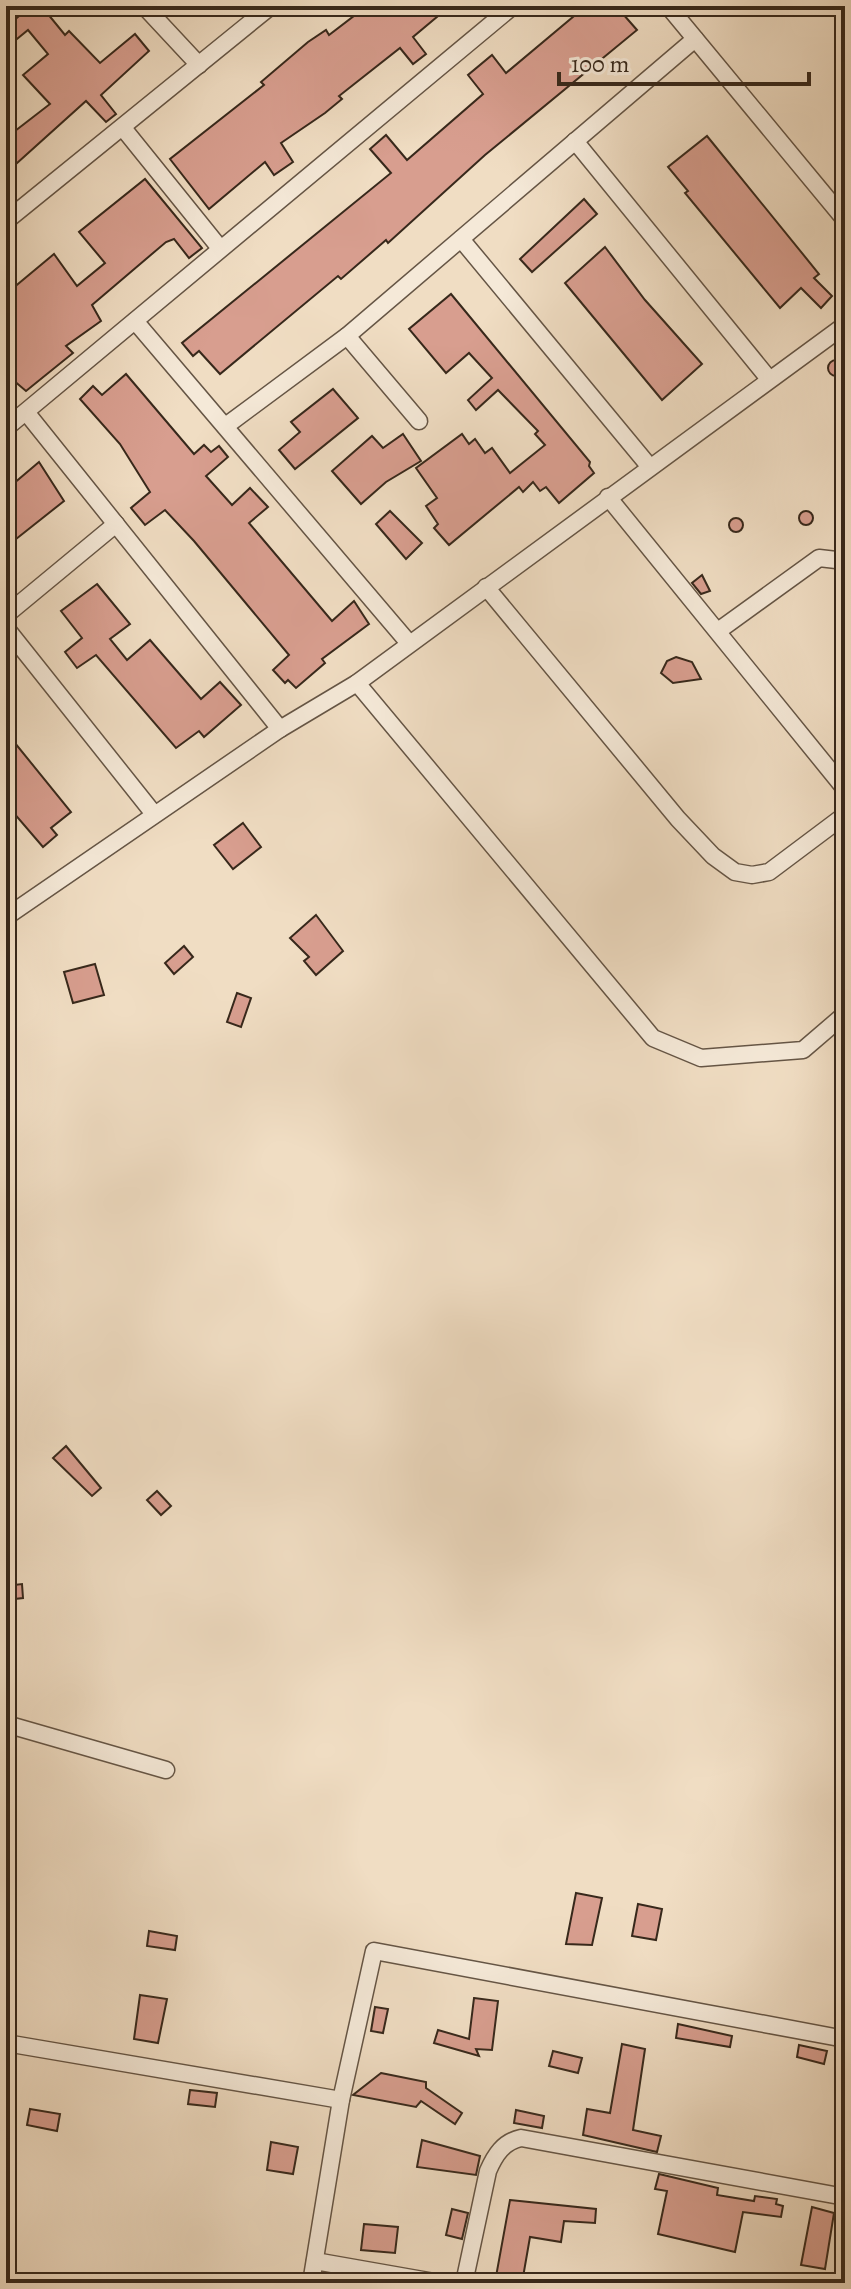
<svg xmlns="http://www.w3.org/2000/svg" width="851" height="2289" font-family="Alegreya,serif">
<rect width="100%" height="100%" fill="#f0ddc3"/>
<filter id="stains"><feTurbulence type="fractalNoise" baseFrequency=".0025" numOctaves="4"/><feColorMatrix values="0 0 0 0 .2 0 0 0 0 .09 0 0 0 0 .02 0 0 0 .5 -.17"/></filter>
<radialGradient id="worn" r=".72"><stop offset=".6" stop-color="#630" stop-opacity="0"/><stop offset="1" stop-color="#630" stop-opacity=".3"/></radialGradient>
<g fill="#d89e8f" stroke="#37281b" stroke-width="2">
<polygon points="31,6 37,13 43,8 65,35 69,31 100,63 135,34 149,51 101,95 116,114 106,122 86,101 6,173 6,138 50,104 23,75 48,54 28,30 6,48 6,27"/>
<polygon points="354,6 450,6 413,37 426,54 413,64 400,48 339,96 342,99 325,113 281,143 293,162 274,175 265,162 209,209 170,159 264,85 261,82 308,42 326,30 329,35 359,12"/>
<polygon points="586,6 616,6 637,30 485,155 388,243 386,240 341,279 338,276 220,374 199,351 193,356 182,343 391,173 370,149 386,135 407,160 483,94 468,75 492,55 506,73"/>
<polygon points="707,136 819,274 814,278 832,296 821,308 801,288 780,308 685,193 688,191 668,167"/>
<polygon points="145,179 202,248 189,258 174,239 166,242 92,305 101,321 66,346 73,353 26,391 6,374 6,294 54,254 77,286 105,263 79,232"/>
<polygon points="584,199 597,214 532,272 520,259"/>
<polygon points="605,247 645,300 702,364 662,400 565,283"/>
<polygon points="451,294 590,462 589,466 594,473 559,503 546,487 540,491 533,482 523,492 519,487 449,545 434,528 438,524 426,506 437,498 416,468 462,434 469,444 475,439 485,453 492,448 510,473 545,445 535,434 538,431 498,390 476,410 468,400 492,378 469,353 446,373 409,329"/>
<circle cx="836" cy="368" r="8"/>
<polygon points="126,374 194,454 204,445 211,452 219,446 228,457 206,476 232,505 250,488 268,507 249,523 332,621 354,601 369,624 322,659 325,663 296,688 288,680 285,683 273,670 289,655 194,541 165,510 145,525 131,508 150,492 120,444 80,399 93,386 102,395"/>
<polygon points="333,389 358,418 295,469 279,450 300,432 291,422"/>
<polygon points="403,434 421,461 386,482 361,504 332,471 372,436 383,448"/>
<polygon points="39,462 64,501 6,547 6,525 15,518 6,508 6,490"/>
<circle cx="806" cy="518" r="7"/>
<polygon points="390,511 422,543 406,559 376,524"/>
<circle cx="736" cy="525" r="7"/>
<polygon points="702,575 710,591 701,594 692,583"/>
<polygon points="97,584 130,624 110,639 127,660 150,640 201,699 220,682 241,705 204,737 199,731 176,748 96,655 77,668 65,652 82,638 61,611"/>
<polygon points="676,657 692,662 701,679 673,683 661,673 667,661"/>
<polygon points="6,732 71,812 51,828 57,835 43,847 6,804"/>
<polygon points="243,823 261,847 233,869 214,845"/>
<polygon points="316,915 343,951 316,975 304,961 309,957 290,938"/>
<polygon points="184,946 193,957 174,974 165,963"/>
<polygon points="95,964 104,995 73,1003 64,972"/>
<polygon points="237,993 251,998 241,1027 227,1022"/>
<polygon points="66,1446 101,1488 92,1496 53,1458"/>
<polygon points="157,1491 171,1506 161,1515 147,1500"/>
<polygon points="22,1584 23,1598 6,1600 6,1586"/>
<polygon points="576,1893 602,1898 592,1945 566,1944"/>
<polygon points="638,1904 662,1909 656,1940 632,1936"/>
<polygon points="149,1931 177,1936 175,1950 147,1946"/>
<polygon points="140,1995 167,1999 158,2043 134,2039"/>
<polygon points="474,1998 498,2001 492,2050 476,2049 479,2056 434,2043 438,2030 469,2039"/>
<polygon points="375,2007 388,2009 383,2033 371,2031"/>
<polygon points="678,2024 732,2036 730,2047 676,2038"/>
<polygon points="622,2044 645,2049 633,2130 661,2136 657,2152 583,2135 587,2109 610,2113"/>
<polygon points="799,2045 827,2051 824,2064 797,2057"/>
<polygon points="553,2051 582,2058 578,2073 549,2066"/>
<polygon points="381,2073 426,2082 426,2088 462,2113 455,2124 421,2101 416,2107 353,2095"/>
<polygon points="190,2090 217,2093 215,2107 188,2104"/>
<polygon points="30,2109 60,2114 57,2131 27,2125"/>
<polygon points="516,2110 544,2116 542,2128 514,2123"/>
<polygon points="422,2140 480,2156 476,2175 417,2167"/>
<polygon points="271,2142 298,2147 293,2174 267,2170"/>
<polygon points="659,2174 718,2188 717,2195 754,2201 755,2196 777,2199 776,2204 783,2206 781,2217 743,2212 735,2252 658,2234 667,2191 655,2189"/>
<polygon points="510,2200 596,2209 595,2223 564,2221 561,2242 530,2237 522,2283 495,2282"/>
<polygon points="812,2207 834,2213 825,2269 801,2265"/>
<polygon points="452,2209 468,2213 462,2239 446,2235"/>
<polygon points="364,2224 398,2227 395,2253 361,2250"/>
</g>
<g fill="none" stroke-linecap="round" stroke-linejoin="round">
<defs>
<g id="minor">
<polyline points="144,6 199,65"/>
<polyline points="668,6 845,220"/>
<polyline points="123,128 219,247"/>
<polyline points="575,141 769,379"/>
<polyline points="6,221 271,6"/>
<polyline points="461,239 649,466"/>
<polyline points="135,321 408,642"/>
<polyline points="347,336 419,421"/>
<polyline points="26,412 280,729"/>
<polyline points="227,425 347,336 695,39"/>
<polyline points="6,428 513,6"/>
<polyline points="608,497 845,789"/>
<polyline points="486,587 678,819 713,856 735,872 752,875 769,872 845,815"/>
<polyline points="6,615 116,524"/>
<polyline points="6,628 154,814"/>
<polyline points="718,631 819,558 845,561"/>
<polyline points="357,683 653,1038 701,1058 803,1050 845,1014"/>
<polyline points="6,917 280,729 357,683 845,325"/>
<polyline points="6,1724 166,1770"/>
<polyline points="6,2043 341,2100"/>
<polyline points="315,2261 440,2283"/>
<polyline points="311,2283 341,2100 374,1951 845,2039"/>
<path d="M464 2283 488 2171C495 2155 503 2142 521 2138L845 2197"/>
</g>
</defs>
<use href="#minor" stroke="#655545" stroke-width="19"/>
<use href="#minor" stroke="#f5e9d8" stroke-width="16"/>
</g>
<rect width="851" height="2289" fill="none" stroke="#f0ddc3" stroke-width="32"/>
<rect x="8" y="8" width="835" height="2273" fill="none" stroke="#37281b" stroke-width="4"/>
<rect x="16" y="16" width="819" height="2257" fill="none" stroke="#37281b" stroke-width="2"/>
<path d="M559 72v12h250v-12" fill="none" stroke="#37281b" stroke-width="4"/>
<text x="571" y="72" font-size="24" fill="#37281b" stroke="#f5e9d8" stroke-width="6" paint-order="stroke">100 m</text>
<rect width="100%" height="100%" filter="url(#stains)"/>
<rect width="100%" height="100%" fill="url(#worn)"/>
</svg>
